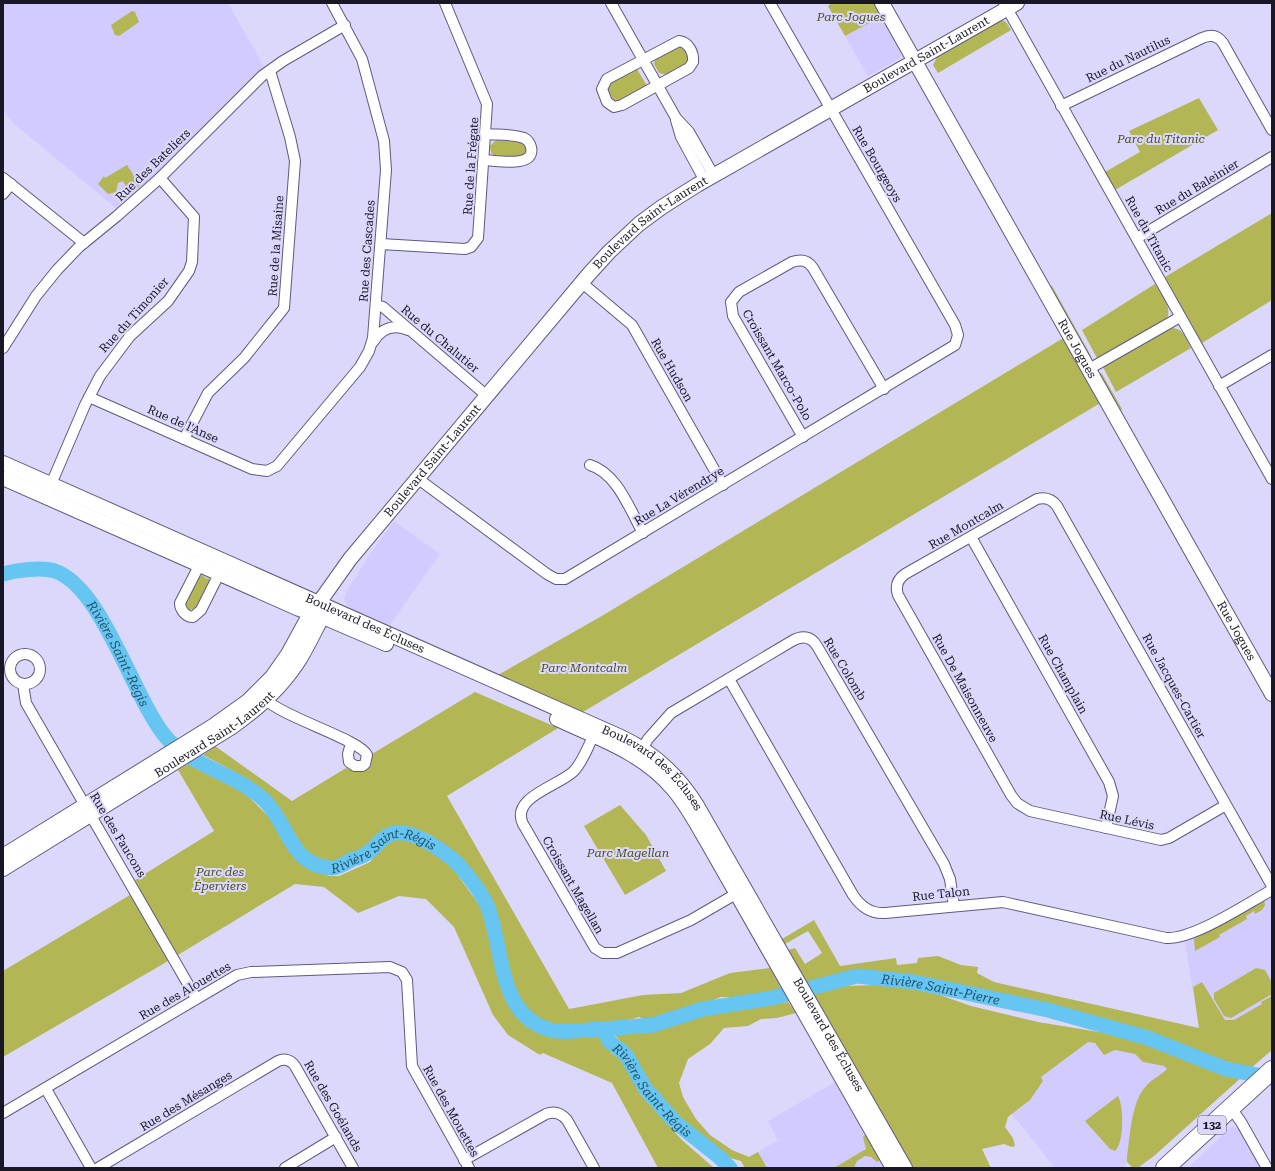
<svg xmlns="http://www.w3.org/2000/svg" width="1275" height="1171" font-family="'Roboto Serif',serif">
<rect width="100%" height="100%" fill="#dcd8fc"/>
<g fill="#d2cbff">
<polygon points="3,3 228,3 264,67 169,162 117,209 13,123 3,110"/>
<polygon points="884,15 903,52 899,59 868,76 845,36"/>
<polygon points="394,521 440,554 389,626 350,609 346,605 344,598 346,592 371,553"/>
<polygon points="1272,895 1272,1003 1232,1027 1199,1028 1185,942 1197,937"/>
<polygon points="1088,1042 1095,1043 1104,1055 1115,1050 1135,1054 1143,1062 1164,1066 1168,1069 1145,1086 1134,1111 1127,1162 1123,1168 1055,1168 1012,1114 1030,1100 1043,1081 1041,1077"/>
<polygon points="835,1082 885,1168 767,1168 758,1152 778,1140 768,1121"/>
<polygon points="1231,1127 1238,1128 1241,1131 1262,1168 1188,1168"/>
</g>
<g fill="#b2b655">
<polygon points="832,3 877,3 884,15 845,36 828,6"/>
<polygon points="132,11 135,12 139,22 119,36 115,35 111,25"/>
<polygon points="1001,20 1006,22 1011,30 938,73 933,65 937,57 936,55"/>
<polygon points="679,46 686,52 688,62 667,75 659,73 654,64 655,59"/>
<polygon points="637,69 647,86 619,101 613,99 608,90 609,84"/>
<polygon points="1199,98 1218,130 1115,190 1105,172 1140,152 1129,131"/>
<polygon points="498,140 523,143 527,152 519,157 494,155 491,153 490,146 495,141"/>
<polygon points="127,165 140,185 130,194 123,181 118,183 116,192 108,194 98,184 104,176 105,178"/>
<polygon points="1272,213 1272,300 1202,343 1165,277"/>
<path d="M1155 284C1161 294 1174 308 1166 320L1097 358 1082 330Z"/>
<polygon points="1050,285 1052,286 1091,356 1090,357 1084,348 1084,345"/>
<path d="M1171 328C1183 328 1186 338 1191 348L1116 392 1103 367Z"/>
<polygon points="1065,337 1102,402 583,712 498,675 600,617"/>
<polygon points="1100,373 1102,374 1122,409 1121,410 1099,376"/>
<polygon points="202,575 207,579 208,577 210,582 196,608 189,610 184,603 198,578"/>
<path d="M475 692 558 728 447 796 569 1009 643 995 681 993 730 973 770 968 782 990 756 997H721L679 1013 666 1015 654 1021 649 1022 639 1017C624 1022 610 1023 594 1024 563 1027 523 1028 512 990 508 976 508 960 504 945 503 942 500 937 500 934 500 929 501 928 500 922 495 916 493 910 490 904 480 888 469 867 454 855 451 853 447 851 444 849 440 844 437 839 432 836 377 805 357 879 316 858 299 850 290 820 277 805 258 782 229 769 203 755L215 746 292 801 346 768C355 773 364 774 371 766L372 754Z"/>
<polygon points="190,763 216,774 250,798 272,820 289,850 297,859 308,868 329,876 339,876 370,862 382,845 391,838 404,837 415,840 426,849 445,858 457,868 459,877 486,914 500,978 506,997 523,1022 536,1031 551,1037 601,1034 611,1053 622,1060 640,1094 682,1140 714,1168 658,1168 612,1083 543,1053 540,1055 508,1035 493,1015 454,927 426,899 399,896 358,913 324,887 295,884 163,964 3,1057 3,971 140,889 135,880 214,831 178,770"/>
<polygon points="620,805 646,835 666,871 625,895 584,826"/>
<polygon points="1264,900 1265,905 1262,910 1255,914 1254,911 1246,916 1247,919 1219,935 1220,937 1195,951 1194,939"/>
<polygon points="814,920 840,966 896,958 897,965 917,963 918,958 938,956 961,965 978,967 977,973 994,982 1199,1028 1193,987 1202,982 1225,1020 1234,1020 1262,1004 1261,1002 1272,996 1272,1050 1251,1068 1214,1058 1147,1030 1114,1022 1040,1010 934,983 902,977 869,975 807,983 788,950 795,948 805,964 822,953 808,931 785,944 782,939"/>
<polygon points="1256,968 1265,970 1272,983 1272,994 1231,1018 1224,1016 1214,999 1214,993"/>
<path d="M876 985 908 988 940 995 971 1006 1038 1022 1105 1033 1133 1035 1140 1041 1170 1051 1216 1071 1243 1076 1154 1156 1139 1167 1133 1168 1127 1162V1157C1130 1137 1131 1102 1146 1086 1152 1079 1161 1075 1167 1069L1164 1066 1143 1062 1135 1054 1115 1050 1104 1055 1095 1043 1088 1042 1041 1077 1043 1081 1030 1100 1008 1117 1005 1127 1013 1138 1015 1146 1012 1147 1004 1144 982 1149 991 1168H913L812 992 845 986Z"/>
<polygon points="788,1002 796,1013 777,1018 761,1019 748,1026 724,1028 710,1044 688,1059 679,1083 683,1097 696,1119 710,1135 732,1150 749,1157 758,1152 767,1168 745,1168 741,1161 730,1158 680,1118 659,1099 632,1054 614,1034 615,1029 661,1026 694,1015"/>
<path d="M1118 1096C1124 1107 1124 1143 1115 1151L1110 1149 1085 1121Z"/>
<polygon points="866,1134 881,1160 877,1162 871,1157 865,1156 857,1161 854,1168 834,1168 866,1149 863,1137"/>
</g>
<g fill="none" stroke-linecap="round" stroke-linejoin="round">
<g stroke="#67c5f2" stroke-width="15">
<path id="s1" d="M3 574C17 570 41 567 55 571 102 587 133 697 165 736 189 766 236 773 264 800 288 822 290 866 331 868 337 869 346 863 351 860 356 858 363 857 367 853 375 849 379 840 387 836 405 825 436 846 450 857 462 866 481 892 487 905 504 947 497 1017 551 1030 564 1034 589 1029 603 1029L609 1041 626 1055 645 1088 675 1122 719 1157 730 1168"/>
<path id="s2" d="M603 1029 653 1025 703 1009 772 998 857 976 914 982 1048 1010 1148 1038 1226 1069 1272 1078"/>
</g>
<defs>
<g id="street">
<polyline points="611,3 676,118 689,132 714,176"/>
<polyline points="1004,3 1272,479"/>
<path d="M679 41C688 42 694 52 693 62L689 68 622 105 614 107 607 102 602 89 607 79Z"/>
<path d="M1061 106 1202 38C1211 34 1218 36 1223 43L1272 130"/>
<polyline points="676,120 681,137 705,181"/>
<path d="M484 160C495 160 536 169 531 147 530 143 528 140 524 138 513 134 497 135 486 134"/>
<polyline points="3,178 84,243"/>
<polyline points="3,194 11,184"/>
<polyline points="1137,238 1272,157"/>
<polyline points="381,244 465,249 471,247 478,238 487,104 445,3"/>
<polyline points="581,282 632,325 723,485"/>
<polyline points="376,305 383,307 486,395"/>
<path d="M373 342C381 328 394 324 408 330"/>
<polyline points="3,348 36,296 57,270 79,247 117,216 160,178 262,76 283,61 345,25"/>
<polyline points="1089,369 1180,317"/>
<polyline points="1219,386 1272,355"/>
<polyline points="89,397 252,469 267,471 277,466 360,367 369,351 373,338 386,170 384,141 362,59 332,3"/>
<path d="M803 437 733 316 731 302 739 292 792 262C801 259 808 260 813 268L884 389"/>
<polyline points="184,439 208,393 244,358 284,308 295,161 290,137 270,71"/>
<path d="M590 465C617 473 630 510 643 533"/>
<polyline points="417,478 547,574 556,579 565,579 955,345 958,335 955,325 770,3"/>
<polyline points="49,489 85,405 100,376 130,336 168,301 189,271 192,262 194,217 160,178"/>
<polyline points="971,537 1109,782 1113,796 1106,828"/>
<path d="M202 560 180 603C180 610 186 617 193 617L201 610 222 568"/>
<circle cx="25" cy="669" r="15"/>
<path d="M729 679 853 895C861 907 871 914 885 913L1003 902 1166 938C1193 940 1246 904 1272 890"/>
<polyline points="23,684 26,703 196,998"/>
<path d="M266 700C285 718 361 740 367 755L365 764 362 766H355L349 762 348 754 351 743"/>
<path d="M596 730C589 744 584 760 574 771 559 786 510 797 523 824L595 948 603 953H617L691 920 741 891"/>
<path d="M639 754 648 739 671 713 792 641C802 635 811 636 817 646L944 864 950 879 954 906"/>
<path d="M1226 805 1169 838 1161 840 1030 811 1017 803 1011 795 898 595C895 586 898 579 905 574L1037 499C1045 497 1052 499 1057 506L1272 886"/>
<polyline points="46,1089 91,1168"/>
<polyline points="1231,1108 1241,1122 1267,1168"/>
<polyline points="3,1113 237,975 251,972 390,967 402,972 407,980 412,1066 469,1168"/>
<path d="M464 1160 546 1114C554 1111 561 1113 567 1120L594 1168"/>
<path d="M98 1168 278 1061C285 1058 291 1060 295 1066L353 1168"/>
<polyline points="285,1168 336,1137"/>
</g>
<g id="secondary">
<path id="s3" d="M882 3 1272 694"/>
<path id="s4" d="M3 463 621 737C653 752 677 774 696 804L905 1168"/>
<polyline points="3,478 299,609 330,620 386,644"/>
<path d="M557 719C598 738 643 753 673 789 686 804 696 823 706 840L893 1168"/>
<path id="s5" d="M3 856 213 726 248 701 272 677 288 654 306 621 350 559 589 274 609 252 639 224 662 207 697 185 1017 3"/>
<path id="s6" d="M3 869 232 727C259 708 284 685 301 657 310 642 317 626 326 610"/>
</g>
<polyline id="highway" points="1165,1168 1272,1070"/>
</defs>
<use href="#street" stroke="#5f597f" stroke-width="12"/>
<use href="#secondary" stroke="#5f597f" stroke-width="16"/>
<use href="#highway" stroke="#5f597f" stroke-width="20"/>
<use href="#street" stroke="#fff" stroke-width="10"/>
<use href="#secondary" stroke="#fff" stroke-width="14"/>
<use href="#highway" stroke="#fff" stroke-width="18"/>
</g>
<g text-anchor="middle" stroke-width="4" stroke-linejoin="round" paint-order="stroke">
<rect fill="#dcd8fc" stroke="#545166" stroke-width="1" x="1198" y="1116" width="28" height="18" rx="3"/>
<g font-size="11" font-weight="bold" fill="#191726">
<text x="1212" y="1129">132</text>
</g>
<g font-size="12" font-style="italic" fill="#4d4f21" stroke="#dcd8fc">
<text x="851" y="21">Parc Jogues</text>
<text x="1161" y="143">Parc du Titanic</text>
<text x="584" y="672">Parc Montcalm</text>
<text x="628" y="857">Parc Magellan</text>
<text x="220" y="876">Parc des<tspan x="220" dy="14">Éperviers</tspan></text>
</g>
<g font-size="12" fill="#191726" stroke="#dcd8fc">
<text dy="4" stroke="none"><textPath href="#s5" startOffset="1242">Boulevard Saint-Laurent</textPath></text>
<text transform="translate(1128 59) rotate(-26)" y="4">Rue du Nautilus</text>
<text transform="translate(877 164) rotate(60)" y="4">Rue Bourgeoys</text>
<text transform="translate(153 165) rotate(-44)" y="4">Rue des Bateliers</text>
<text transform="translate(471 166) rotate(-86)" y="4">Rue de la Frégate</text>
<text transform="translate(1197 187) rotate(-31)" y="4">Rue du Baleinier</text>
<text dy="4" stroke="none"><textPath href="#s5" startOffset="918">Boulevard Saint-Laurent</textPath></text>
<text transform="translate(1149 234) rotate(61)" y="4">Rue du Titanic</text>
<text transform="translate(276 246) rotate(-86)" y="4">Rue de la Misaine</text>
<text transform="translate(367 251) rotate(-86)" y="4">Rue des Cascades</text>
<text transform="translate(134 315) rotate(-48)" y="4">Rue du Timonier</text>
<text transform="translate(440 339) rotate(40)" y="4">Rue du Chalutier</text>
<text dy="4" stroke="none"><textPath href="#s3" startOffset="397">Rue Jogues</textPath></text>
<text transform="translate(777 365) rotate(60)" y="4">Croissant Marco-Polo</text>
<text transform="translate(672 370) rotate(60)" y="4">Rue Hudson</text>
<text transform="translate(183 424) rotate(24)" y="4">Rue de l'Anse</text>
<text dy="4" stroke="none"><textPath href="#s5" startOffset="594">Boulevard Saint-Laurent</textPath></text>
<text transform="translate(679 496) rotate(-31)" y="4">Rue La Vérendrye</text>
<text transform="translate(966 525) rotate(-30)" y="4">Rue Montcalm</text>
<text dy="4" stroke="none"><textPath href="#s4" startOffset="396">Boulevard des Écluses</textPath></text>
<text dy="4" stroke="none"><textPath href="#s3" startOffset="721">Rue Jogues</textPath></text>
<text transform="translate(845 669) rotate(59)" y="4">Rue Colomb</text>
<text transform="translate(1063 674) rotate(61)" y="4">Rue Champlain</text>
<text transform="translate(1174 686) rotate(61)" y="4">Rue Jacques-Cartier</text>
<text transform="translate(965 688) rotate(61)" y="4">Rue De Maisonneuve</text>
<text dy="4" stroke="none"><textPath href="#s6" startOffset="251">Boulevard Saint-Laurent</textPath></text>
<text dy="4" stroke="none"><textPath href="#s4" startOffset="720">Boulevard des Écluses</textPath></text>
<text transform="translate(1127 820) rotate(12)" y="4">Rue Lévis</text>
<text transform="translate(118 835) rotate(59)" y="4">Rue des Faucons</text>
<text transform="translate(573 885) rotate(60)" y="4">Croissant Magellan</text>
<text transform="translate(941 894) rotate(-6)" y="4">Rue Talon</text>
<text transform="translate(185 991) rotate(-30)" y="4">Rue des Alouettes</text>
<text dy="4" stroke="none"><textPath href="#s4" startOffset="1044">Boulevard des Écluses</textPath></text>
<text transform="translate(186 1101) rotate(-31)" y="4">Rue des Mésanges</text>
<text transform="translate(333 1106) rotate(60)" y="4">Rue des Goélands</text>
<text transform="translate(451 1111) rotate(61)" y="4">Rue des Mouettes</text>
</g>
<g font-size="13" font-style="italic" fill="#21546c" stroke="#dcd8fc">
<text dy="5" stroke="none"><textPath href="#s1" startOffset="159">Rivière Saint-Régis</textPath></text>
<text dy="5" stroke="none"><textPath href="#s1" startOffset="531">Rivière Saint-Régis</textPath></text>
<text dy="5" stroke="none"><textPath href="#s2" startOffset="345">Rivière Saint-Pierre</textPath></text>
<text dy="5" stroke="none"><textPath href="#s1" startOffset="949">Rivière Saint-Régis</textPath></text>
</g>
</g>
<rect width="1275" height="1171" fill="none" stroke="#191726" stroke-width="8"/>
</svg>
